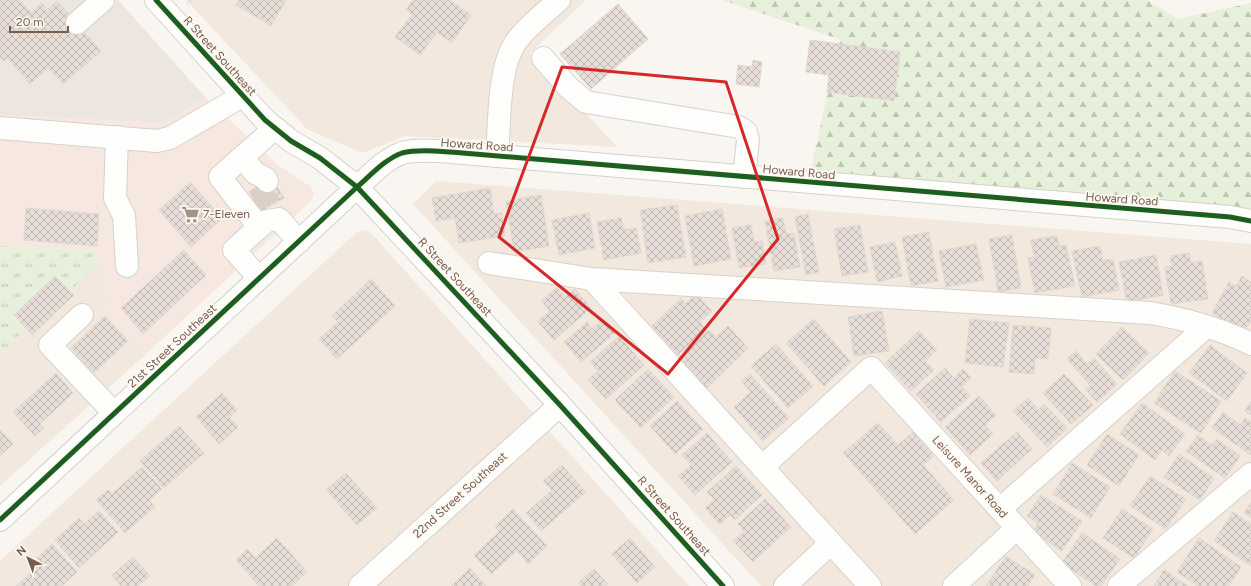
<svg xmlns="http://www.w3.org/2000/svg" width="1251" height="586" font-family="Figtree,sans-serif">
<defs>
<pattern id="grass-tufts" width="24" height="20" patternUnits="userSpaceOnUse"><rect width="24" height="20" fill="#e7f0db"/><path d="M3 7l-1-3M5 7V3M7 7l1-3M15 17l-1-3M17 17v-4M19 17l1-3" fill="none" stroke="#c0c6b4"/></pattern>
<pattern id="forest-firs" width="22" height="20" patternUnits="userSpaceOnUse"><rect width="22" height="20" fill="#e7f0db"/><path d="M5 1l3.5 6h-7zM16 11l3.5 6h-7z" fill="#c0c6b4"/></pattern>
<pattern id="building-cross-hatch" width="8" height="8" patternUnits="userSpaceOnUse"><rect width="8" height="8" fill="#e6ded7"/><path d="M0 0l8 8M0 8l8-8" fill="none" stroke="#bfb7b1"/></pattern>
</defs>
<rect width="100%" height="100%" fill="#f9f5f0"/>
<g fill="#f2e8de">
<polygon points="186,0 586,0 530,53 617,147 405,136 362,153 307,129"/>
<polygon points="436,181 1251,244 1251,586 761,586 413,204"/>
<polygon points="363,230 370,232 689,586 0,586 0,561 357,232"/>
<polygon points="101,261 105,309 146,354 0,486 0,353 26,329 13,316 56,275 70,290"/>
</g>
<polygon fill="#f6e8e1" points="205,97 278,165 311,187 314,195 310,202 146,354 105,309 101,261 93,250 0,246 0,115 165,123"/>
<polygon fill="#ede5e0" points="0,0 118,0 205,97 165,123 0,115"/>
<polygon fill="url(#grass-tufts)" points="0,246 93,250 101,261 70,291 56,276 13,316 26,329 0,353"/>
<polygon fill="url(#forest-firs)" points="722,0 1147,0 1178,19 1251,3 1251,210 811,170 839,39"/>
<g fill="url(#building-cross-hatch)" stroke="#e2d8d2">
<polygon points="0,0 20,0 31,13 42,3 47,10 57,1 101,51 63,84 48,68 30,84 7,58 4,61 0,57"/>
<polygon points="239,0 286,0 271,26 236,5"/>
<polygon points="413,0 450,0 471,15 452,43 437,32 420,55 395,37 412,14 406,10"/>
<polygon points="618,4 648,39 591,89 560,54"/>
<polygon points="810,40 900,52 894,101 827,92 829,75 806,72"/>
<polygon points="753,60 762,62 759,87 736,84 738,65 752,67"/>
<polygon points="272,178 284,198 263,210 252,190"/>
<polygon points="190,182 222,218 191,247 159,210"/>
<polygon points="490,188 494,214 502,213 505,236 459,243 455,218 436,221 432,198"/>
<polygon points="541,195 549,246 514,252 506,201"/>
<polygon points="677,205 686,257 648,263 640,210"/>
<polygon points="26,208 99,214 97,246 24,240"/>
<polygon points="722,209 731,259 694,266 685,216"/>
<polygon points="589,213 595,248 559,255 552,220"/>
<polygon points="808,214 819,272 806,275 795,217"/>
<polygon points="621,218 624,230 636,228 641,253 604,260 597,222"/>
<polygon points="783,218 786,234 794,233 800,267 774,271 765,221"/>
<polygon points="751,225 754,242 762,241 766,264 739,268 732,228"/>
<polygon points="860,225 868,272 842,276 834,229"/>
<polygon points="929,232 938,281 911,286 902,237"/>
<polygon points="1012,235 1021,288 998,292 989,239"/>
<polygon points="1057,236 1059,246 1066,245 1075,286 1035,293 1028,258 1034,257 1031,240"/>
<polygon points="895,242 902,276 877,282 870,247"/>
<polygon points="976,244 984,280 946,287 939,251"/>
<polygon points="1100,246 1103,260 1113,259 1119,290 1082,297 1072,251"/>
<polygon points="184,250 206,275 143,334 121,308"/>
<polygon points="1189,253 1191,263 1202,261 1208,299 1171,304 1165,267 1172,266 1170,256"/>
<polygon points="1156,255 1163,295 1127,302 1119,262"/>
<polygon points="55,276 74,295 32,335 14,315"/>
<polygon points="1242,276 1251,282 1251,321 1244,332 1212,313 1229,282 1236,286"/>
<polygon points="371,279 395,306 337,359 319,339 338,322 332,316"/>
<polygon points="557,287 565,297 575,289 591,308 554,340 537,321 550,311 541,301"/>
<polygon points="696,294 712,311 700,322 706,329 678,355 652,326 681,298 686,304"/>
<polygon points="882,311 889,351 854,356 848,317"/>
<polygon points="105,316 128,341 94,373 71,348"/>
<polygon points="603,319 615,333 581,362 564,342 587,322 592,329"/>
<polygon points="814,319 851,362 824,386 786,343"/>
<polygon points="970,319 1009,323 1003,367 965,363"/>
<polygon points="1013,325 1051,328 1048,359 1035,358 1034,374 1009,372"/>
<polygon points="728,326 748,348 707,388 680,358 709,330 716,337"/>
<polygon points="1122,327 1149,353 1123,380 1096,354"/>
<polygon points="919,331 937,350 925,361 934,370 911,391 885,363"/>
<polygon points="619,336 644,365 606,399 588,380 598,371 590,362"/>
<polygon points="776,344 813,386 788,408 751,366"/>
<polygon points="1210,345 1247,373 1227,401 1189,373"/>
<polygon points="1076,351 1087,364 1094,358 1117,384 1097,402 1085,389 1090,385 1067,359"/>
<polygon points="945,368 954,378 963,369 971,378 962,387 970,396 941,422 916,394"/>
<polygon points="648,369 674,397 641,428 615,400"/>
<polygon points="1175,371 1221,401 1201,433 1154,403"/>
<polygon points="56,373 73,393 40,424 44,428 35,436 13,412"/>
<polygon points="750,374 789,418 763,441 734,407 751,392 741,381"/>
<polygon points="1064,374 1093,405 1071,424 1043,393"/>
<polygon points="222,393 237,410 229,417 238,427 219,444 196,417"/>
<polygon points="979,396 996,415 985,425 993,434 970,455 945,427"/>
<polygon points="1028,398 1039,410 1044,404 1067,428 1047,447 1013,411"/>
<polygon points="677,401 703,429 675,454 650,426"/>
<polygon points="1251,401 1251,415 1245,411"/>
<polygon points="1142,403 1185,434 1169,456 1162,450 1155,460 1120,434"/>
<polygon points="1223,412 1240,425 1245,418 1251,422 1251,455 1212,428"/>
<polygon points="878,423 898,445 913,432 934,456 923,465 954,500 915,534 843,453"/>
<polygon points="179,426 204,453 164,488 140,461"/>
<polygon points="0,430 13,444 0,456"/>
<polygon points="1017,432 1032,449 997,481 981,463"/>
<polygon points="707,433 732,462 695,495 678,476 691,465 682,455"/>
<polygon points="1107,434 1139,455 1119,486 1087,465"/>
<polygon points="1198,435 1212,445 1217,439 1240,456 1225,478 1186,451"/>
<polygon points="1179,454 1214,478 1200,500 1164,477"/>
<polygon points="1072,463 1110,487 1091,518 1053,494"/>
<polygon points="562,465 586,492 541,531 526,513 552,490 543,481"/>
<polygon points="736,466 762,495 735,520 730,515 720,525 705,508 715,500 707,492"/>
<polygon points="142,467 162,489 149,500 155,507 125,533 96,500 108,490 112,494"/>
<polygon points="346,473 377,508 357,525 326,490"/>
<polygon points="1150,476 1186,499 1166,529 1130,506"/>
<polygon points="1041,495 1082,521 1062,551 1033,532 1038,523 1027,516"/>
<polygon points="765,499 791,527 753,562 733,541 744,531 738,524"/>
<polygon points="1251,502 1251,518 1244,513"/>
<polygon points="513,509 547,546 528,564 517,551 491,574 474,555 499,532 495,526"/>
<polygon points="1122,509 1153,529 1134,558 1103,538"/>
<polygon points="99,511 118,532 79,568 55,540 79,518 84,524"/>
<polygon points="1233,512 1251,524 1251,566 1214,541"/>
<polygon points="1082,533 1120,559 1101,586 1096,586 1062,563"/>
<polygon points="277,538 307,572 292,586 259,586 236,560 247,549 255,558"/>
<polygon points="630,538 655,567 637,583 612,554"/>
<polygon points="1199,538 1241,567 1229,586 1198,586 1177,572"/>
<polygon points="52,544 77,572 62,586 16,586 42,563 37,558"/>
<polygon points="1006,556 1035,575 1028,586 986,586"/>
<polygon points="133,557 150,576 138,586 121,586 112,575"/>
<polygon points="470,568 486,586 451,586"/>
<polygon points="594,569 608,584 605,586 581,586 578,583"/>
<polygon points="1164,570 1188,586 1154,586"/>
</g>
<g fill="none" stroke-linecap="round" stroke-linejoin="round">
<polyline stroke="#d9cfc7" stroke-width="22" stroke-dasharray="22 11" stroke-linecap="butt" points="258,186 270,206"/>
<defs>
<g id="minor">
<polyline points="156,0 265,120 291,141 320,158 357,187 560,405 723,586"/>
<polyline points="77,23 103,0"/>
<polyline points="543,58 568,87 586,102 739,127 746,132 748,140 744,177"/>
<polyline points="0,128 157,141 170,138 242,96"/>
<polyline points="117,137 115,198 124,216 127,266"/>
<path d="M497 156C500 123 497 63 519 38 530 24 546 12 559 0"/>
<polyline points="243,158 255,173 265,178 267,181"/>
<polyline points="259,227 220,177 275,128"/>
<path d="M489 263 592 279 1150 313C1186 319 1219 328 1251 344"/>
<polyline points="259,278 234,250 266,221 279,219 299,242"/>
<polyline points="592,279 870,586"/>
<polyline points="82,315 50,345 114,413"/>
<polyline points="762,467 871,368 1070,586"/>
<polyline points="1000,509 1206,327"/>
<path d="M0 520 357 187C370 176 385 159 402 153 417 149 436 151 451 152L1230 217 1251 221"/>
<polyline points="360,586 560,405"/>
<polyline points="785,586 831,543"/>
<polyline points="954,586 1017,528"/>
<polyline points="1119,586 1251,474"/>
</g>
</defs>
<use href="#minor" stroke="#d7d1cb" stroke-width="24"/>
<polyline stroke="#dcd5d0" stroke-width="2.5" stroke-dasharray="1 3" stroke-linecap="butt" points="187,4 192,0"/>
<use href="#minor" stroke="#fefefd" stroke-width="22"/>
<defs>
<g id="cycleway">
<polyline points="156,0 265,120 291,141 320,158 357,187 560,405 723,586"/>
<path d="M0 520 357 187C370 176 385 159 402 153 417 149 436 151 451 152L1230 217 1251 221"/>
</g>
</defs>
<use href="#cycleway" stroke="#fffaf3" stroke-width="8"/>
<use href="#cycleway" stroke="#1b5e20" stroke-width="5"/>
</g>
<path fill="none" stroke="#d62828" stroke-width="3" stroke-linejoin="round" d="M562 67 726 82 778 239 668 374 499 237Z"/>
<defs>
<symbol id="supermarket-bare" viewBox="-9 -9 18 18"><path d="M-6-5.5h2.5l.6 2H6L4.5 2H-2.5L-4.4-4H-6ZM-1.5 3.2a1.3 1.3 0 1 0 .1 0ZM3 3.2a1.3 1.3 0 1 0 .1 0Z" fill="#a69286" stroke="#fffaf3" stroke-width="2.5" paint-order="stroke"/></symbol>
</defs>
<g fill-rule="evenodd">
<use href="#supermarket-bare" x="178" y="202" width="25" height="25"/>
</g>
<g text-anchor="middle" stroke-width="3.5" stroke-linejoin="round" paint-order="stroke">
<g font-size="12" fill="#7a5c4d" stroke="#fffaf3">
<text transform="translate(220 56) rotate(48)" y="4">R Street Southeast</text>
<text transform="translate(477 145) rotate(4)" y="4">Howard Road</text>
<text transform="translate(799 172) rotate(5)" y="4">Howard Road</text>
<text transform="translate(1122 199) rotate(4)" y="4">Howard Road</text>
<text transform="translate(455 277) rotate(47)" y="4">R Street Southeast</text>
<text transform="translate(172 346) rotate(-43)" y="4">21st Street Southeast</text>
<text transform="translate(970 477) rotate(48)" y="4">Leisure Manor Road</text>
<text transform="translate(460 495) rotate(-42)" y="4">22nd Street Southeast</text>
<text transform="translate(674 516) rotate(48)" y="4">R Street Southeast</text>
</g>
<g font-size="12" fill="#7a5c4d" stroke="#fffaf3" text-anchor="start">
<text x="203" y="218">7-Eleven</text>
</g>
</g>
<g transform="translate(28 558) rotate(318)" stroke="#fffaf3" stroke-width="3" paint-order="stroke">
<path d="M0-3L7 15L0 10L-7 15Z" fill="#7a5c4d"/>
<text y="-6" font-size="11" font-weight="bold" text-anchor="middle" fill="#7a5c4d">N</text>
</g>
<path d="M10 26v6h58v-6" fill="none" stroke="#7a5c4d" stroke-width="2"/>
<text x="16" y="26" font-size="12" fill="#7a5c4d" stroke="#fffaf3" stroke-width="3" paint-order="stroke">20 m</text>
</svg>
